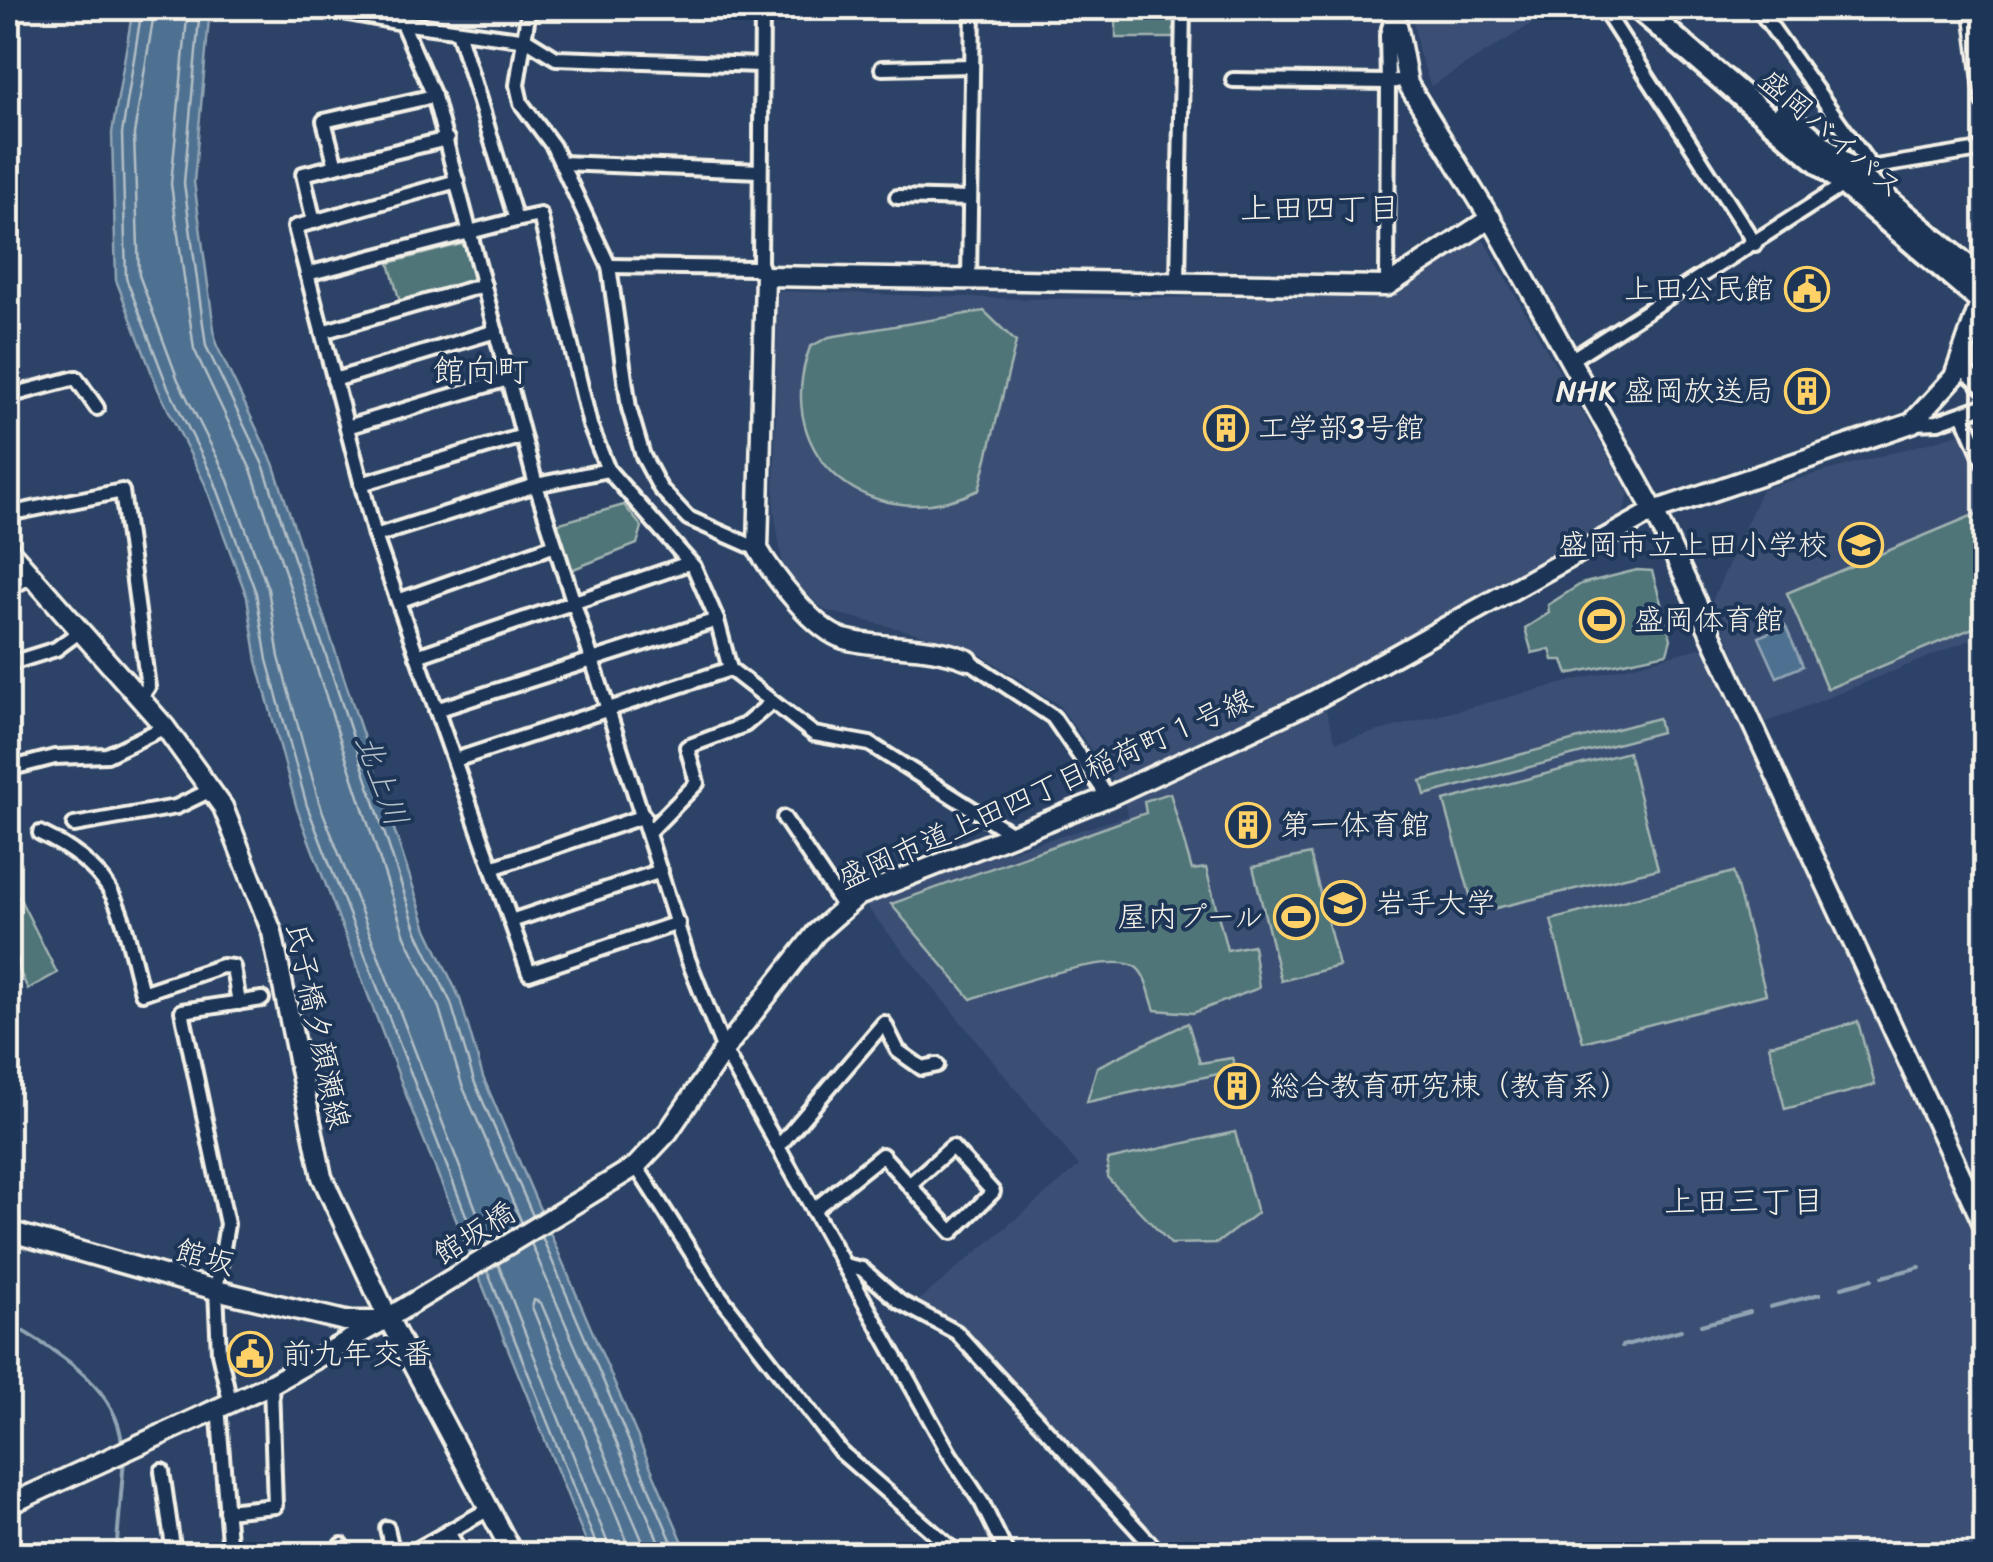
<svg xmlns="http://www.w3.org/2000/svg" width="1993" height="1562" font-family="Sriracha,'Klee One',sans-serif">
<rect width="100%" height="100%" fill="#2c4367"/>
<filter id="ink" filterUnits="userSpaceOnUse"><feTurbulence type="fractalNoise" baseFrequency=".01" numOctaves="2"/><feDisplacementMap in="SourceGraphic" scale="20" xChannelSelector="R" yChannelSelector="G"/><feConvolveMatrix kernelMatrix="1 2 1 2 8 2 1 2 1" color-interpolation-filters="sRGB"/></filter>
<g filter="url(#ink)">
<g fill="#3a5074">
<polygon points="1411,8 1557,8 1431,86 1419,53"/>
<polygon points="1477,240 1484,241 1629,493 1622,517 1318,687 1336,742 1704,647 1985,1256 1985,1554 1170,1554 962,1332 915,1304 1079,1166 858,896 1128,816 1121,791 1059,705 968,646 824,610 784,572 774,510 778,291 1023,299 1389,296"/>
<polygon points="1964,433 1985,483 1985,634 1765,723 1712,601 1762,489"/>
</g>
<g fill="#4f7579" stroke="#a2b3b0" stroke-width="2.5">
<rect x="1116" y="8" width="61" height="30"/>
<polygon points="461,244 467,248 474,280 469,284 400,302 389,263"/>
<path d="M984 311 1016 342 979 490C875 539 769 460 810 347L829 337Z"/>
<polygon points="624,505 642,527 637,544 571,570 556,524"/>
<polygon points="1976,514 1985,536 1985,623 1827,689 1787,593"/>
<polygon points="1637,570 1652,571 1671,639 1667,653 1568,674 1563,660 1553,660 1550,649 1532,653 1525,628 1549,613 1548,605 1581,584"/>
<polygon points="1658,718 1661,732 1425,795 1421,781"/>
<polygon points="1628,752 1658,869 1475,913 1444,801"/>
<path d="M1170 793 1192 870 1206 868 1227 950 1253 945 1259 988 1193 1013 1155 1010C1150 998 1147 976 1137 968 1114 949 999 989 971 999L891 904 1146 813 1144 801Z"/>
<polygon points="1310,854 1339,966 1281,981 1253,867"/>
<polygon points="1733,872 1766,994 1583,1042 1551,920"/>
<polygon points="19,897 57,973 28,989 8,947 8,903"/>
<polygon points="1858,1022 1875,1085 1785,1109 1769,1045"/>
<polygon points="1188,1023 1200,1063 1232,1058 1237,1070 1087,1102 1097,1067"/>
<polygon points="1235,1132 1257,1213 1217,1243 1171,1244 1107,1177 1108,1160"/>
</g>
<g fill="#4f7191" stroke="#91a4b4" stroke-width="2.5">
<polygon points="133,8 210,8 194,182 216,344 273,463 427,929 460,999 483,1077 688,1554 591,1554 413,1113 297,809 257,661 247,597 205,484 158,389 116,280 112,133"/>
<polygon points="1785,625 1803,666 1777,677 1759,637"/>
</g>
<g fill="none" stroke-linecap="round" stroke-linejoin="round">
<g stroke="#b2bec5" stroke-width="2.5">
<polyline points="142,8 122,134 126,278 167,385 214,480 256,593 267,660 307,806 479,1249"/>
<polyline points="155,8 134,134 139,275 178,380 226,475 268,589 279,657 319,802 489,1243"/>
<polyline points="188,8 171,184 194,349 252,472 405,936 439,1008 462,1085 522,1223"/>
<polyline points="200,8 184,183 206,346 264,467 417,932 451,1003 474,1081 533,1216"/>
<polyline points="542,1237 677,1554"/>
<polyline points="531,1243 664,1554"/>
<polyline points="498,1264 612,1554"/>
<polyline points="487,1270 600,1554"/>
<polyline points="627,1554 625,1537 532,1307 534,1300 541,1303 648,1554"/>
</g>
<g stroke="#91a4b4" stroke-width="4">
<polyline points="1882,1277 1920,1267"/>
<polyline points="1842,1287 1872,1279"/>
<polyline points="1770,1307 1820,1294"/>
<path d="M8 1322C53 1350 117 1384 122 1444"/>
<polyline points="1701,1325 1750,1312"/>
<polyline points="1622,1346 1681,1330"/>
<polyline points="116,1554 124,1459"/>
</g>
<defs>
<g id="street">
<polyline points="348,8 348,13 402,23 434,96 536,485 688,959 724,1050 949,1453 982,1503 1007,1554"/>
<polyline points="529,8 517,85 521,103 553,146 609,266 629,408 643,456 660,488 688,518 758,549"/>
<polyline points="762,8 760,263 765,276"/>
<polyline points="1603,8 1755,244"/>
<polyline points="1758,8 1866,160 1869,168 1863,178"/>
<polyline points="1890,11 1917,8"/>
<polyline points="402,23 527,40 556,58 761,65"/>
<polyline points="882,68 972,66"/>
<polyline points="1233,80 1388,82 1387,35 1393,15"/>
<polyline points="561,163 760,171"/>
<polyline points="336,166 324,121 434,96"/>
<polyline points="1869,168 1986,149"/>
<polyline points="457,181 295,227 375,536 529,973 678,923"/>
<polyline points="897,197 969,199"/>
<polyline points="516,220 540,215 590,425 608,470 694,567 717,620 730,669 814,734 870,744 1012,834"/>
<polyline points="314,222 303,174 447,139"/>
<polyline points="609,266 755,268 763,274"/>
<polyline points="307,274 516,220 458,31"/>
<polyline points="969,280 973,8"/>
<polyline points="1178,282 1183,8"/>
<polyline points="1387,286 1388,82 1396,81"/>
<polyline points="322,332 484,285"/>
<polyline points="1966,354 1966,372 1986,390"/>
<polyline points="1572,359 1843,185"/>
<polyline points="334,380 496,331"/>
<polyline points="8,396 76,378 97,408"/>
<polyline points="1964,416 1986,467"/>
<polyline points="1912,423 1938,422 1986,405"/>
<polyline points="347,427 508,379"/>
<polyline points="361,484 523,436"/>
<polyline points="8,514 122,491 148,687 140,699"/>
<polyline points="375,536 536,485 608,470"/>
<polyline points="8,589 31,576"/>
<polyline points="398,601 555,545"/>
<polyline points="417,656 689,563"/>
<polyline points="968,660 1053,717 1108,797"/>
<polyline points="8,664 56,649 79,632"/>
<polyline points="436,710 717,620"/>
<polyline points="455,760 730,669"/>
<polyline points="8,769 55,757 107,755 165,727"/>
<polyline points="784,818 843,906"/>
<polyline points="74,825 176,807 213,789"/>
<polyline points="649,832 697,783 687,747 745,725 772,702"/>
<path d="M40 833C123 873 120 912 142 993L222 966 233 967 239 1003"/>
<polyline points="492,868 644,816"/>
<polyline points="511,921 661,871"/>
<polyline points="8,959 10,963"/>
<polyline points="778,1147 884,1023 898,1051 922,1068 937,1065"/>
<polyline points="636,1166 716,1291 841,1452 958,1554"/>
<polyline points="813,1210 882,1155 952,1232 993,1192 952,1147 909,1185"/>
<polyline points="844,1265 862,1269 900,1302 956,1332 1160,1554"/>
<polyline points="230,1401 219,1353 216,1290 227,1224 182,1011 262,999"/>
<polyline points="218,1406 230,1554"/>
<polyline points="162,1471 174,1554"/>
<polyline points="226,1511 275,1506 271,1384"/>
<polyline points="387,1528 393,1554"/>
<polyline points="448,1532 461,1554"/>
<polyline points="342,1545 345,1554"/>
<polyline points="409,1554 489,1509"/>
</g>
<g id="secondary">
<polyline points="1394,8 1408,84 1498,231 1654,511 1986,1230"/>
<polyline points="1974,8 1986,101"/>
<polyline points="8,549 165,727 223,807 272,932 322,1177 388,1318 513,1554"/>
<path d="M968 660C928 643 885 650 844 639 814 630 773 575 758 549L765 276 1387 286 1491 218"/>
<polyline points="8,1231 216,1290 345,1321 378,1321"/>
<polyline points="8,1505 271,1384 388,1318 636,1166 668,1132 724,1050 816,933 858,896 1108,797 1311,702 1654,511 1912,423 1954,377 1985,289"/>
</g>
<g id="highway">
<polyline points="1639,8 1986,304"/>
<polyline points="1784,115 1986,283"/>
</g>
</defs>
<use href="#street" stroke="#f4f1e8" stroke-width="20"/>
<use href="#secondary" stroke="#f4f1e8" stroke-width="25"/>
<use href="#highway" stroke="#f4f1e8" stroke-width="30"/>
<use href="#street" stroke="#1d3557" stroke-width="12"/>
<use href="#secondary" stroke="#1d3557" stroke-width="18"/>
<use href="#highway" stroke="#1d3557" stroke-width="22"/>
</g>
</g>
<defs>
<symbol id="civic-ring" viewBox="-11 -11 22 22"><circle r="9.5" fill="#1d3557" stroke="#ffd166" stroke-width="1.5"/><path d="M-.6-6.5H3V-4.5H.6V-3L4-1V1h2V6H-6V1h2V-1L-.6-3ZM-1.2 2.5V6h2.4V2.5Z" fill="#ffd166"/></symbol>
<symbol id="building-ring" viewBox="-11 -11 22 22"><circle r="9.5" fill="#1d3557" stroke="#ffd166" stroke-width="1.5"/><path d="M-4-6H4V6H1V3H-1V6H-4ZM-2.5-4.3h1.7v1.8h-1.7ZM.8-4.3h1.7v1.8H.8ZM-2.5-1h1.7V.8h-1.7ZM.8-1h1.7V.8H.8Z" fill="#ffd166"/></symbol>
<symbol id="school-ring" viewBox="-11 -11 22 22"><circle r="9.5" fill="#1d3557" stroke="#ffd166" stroke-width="1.5"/><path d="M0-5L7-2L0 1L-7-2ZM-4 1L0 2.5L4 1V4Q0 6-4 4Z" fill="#ffd166"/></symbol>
<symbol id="stadium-ring" viewBox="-11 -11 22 22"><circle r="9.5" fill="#1d3557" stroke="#ffd166" stroke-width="1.5"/><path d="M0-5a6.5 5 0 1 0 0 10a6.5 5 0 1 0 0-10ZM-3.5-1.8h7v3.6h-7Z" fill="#ffd166"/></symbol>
<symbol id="university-ring" viewBox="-11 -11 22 22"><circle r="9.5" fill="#1d3557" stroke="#ffd166" stroke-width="1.5"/><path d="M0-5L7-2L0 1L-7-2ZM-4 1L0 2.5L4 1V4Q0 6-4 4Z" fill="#ffd166"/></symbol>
</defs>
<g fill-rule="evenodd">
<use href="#civic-ring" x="1782" y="264" width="50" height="50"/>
<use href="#building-ring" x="1782" y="366" width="50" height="50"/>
<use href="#building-ring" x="1201" y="403" width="50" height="50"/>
<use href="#school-ring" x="1836" y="520" width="50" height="50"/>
<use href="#stadium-ring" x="1577" y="595" width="50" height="50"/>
<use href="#building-ring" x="1223" y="800" width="50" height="50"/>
<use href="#university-ring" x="1318" y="878" width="50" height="50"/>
<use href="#stadium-ring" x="1271" y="892" width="50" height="50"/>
<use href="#building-ring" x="1212" y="1061" width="50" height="50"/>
<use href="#civic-ring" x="225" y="1329" width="50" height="50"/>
</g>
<g text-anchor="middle" stroke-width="8" stroke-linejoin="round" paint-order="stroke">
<g font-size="30" fill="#f4f1e8" stroke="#1d3557">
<text transform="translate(1831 134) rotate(41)" y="10">盛岡バイパス</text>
<text transform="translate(1045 789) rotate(-24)" y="10">盛岡市道上田四丁目稲荷町１号線</text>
<text transform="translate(318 1026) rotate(78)" y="10">氏子橋夕顔瀬線</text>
<text transform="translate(474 1233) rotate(-32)" y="10">館坂橋</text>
<text transform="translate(205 1257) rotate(16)" y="10">館坂</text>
</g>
<g font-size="30" fill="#f4f1e8" stroke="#1d3557" text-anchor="start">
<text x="1774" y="299" text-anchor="end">上田公民館</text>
<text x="1774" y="401" text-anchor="end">NHK 盛岡放送局</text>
<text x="1258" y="438">工学部3号館</text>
<text x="1828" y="555" text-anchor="end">盛岡市立上田小学校</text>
<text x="1634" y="630">盛岡体育館</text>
<text x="1280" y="835">第一体育館</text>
<text x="1376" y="913">岩手大学</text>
<text x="1264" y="927" text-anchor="end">屋内プール</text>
<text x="1270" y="1096">総合教育研究棟（教育系）</text>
<text x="282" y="1364">前九年交番</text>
</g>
<g font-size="32" fill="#f4f1e8" stroke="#1d3557">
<text x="1320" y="219">上田四丁目</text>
<text x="481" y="381">館向町</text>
<text x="1744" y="1212">上田三丁目</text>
</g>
<g font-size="32" font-style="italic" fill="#b2bec5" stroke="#1d3557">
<text transform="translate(382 780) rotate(70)" y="11">北上川</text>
</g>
</g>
<rect width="1993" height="1562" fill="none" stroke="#1d3557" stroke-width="40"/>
<rect x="20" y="20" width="1953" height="1522" fill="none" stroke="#f4f1e8" stroke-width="4" filter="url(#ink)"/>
</svg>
